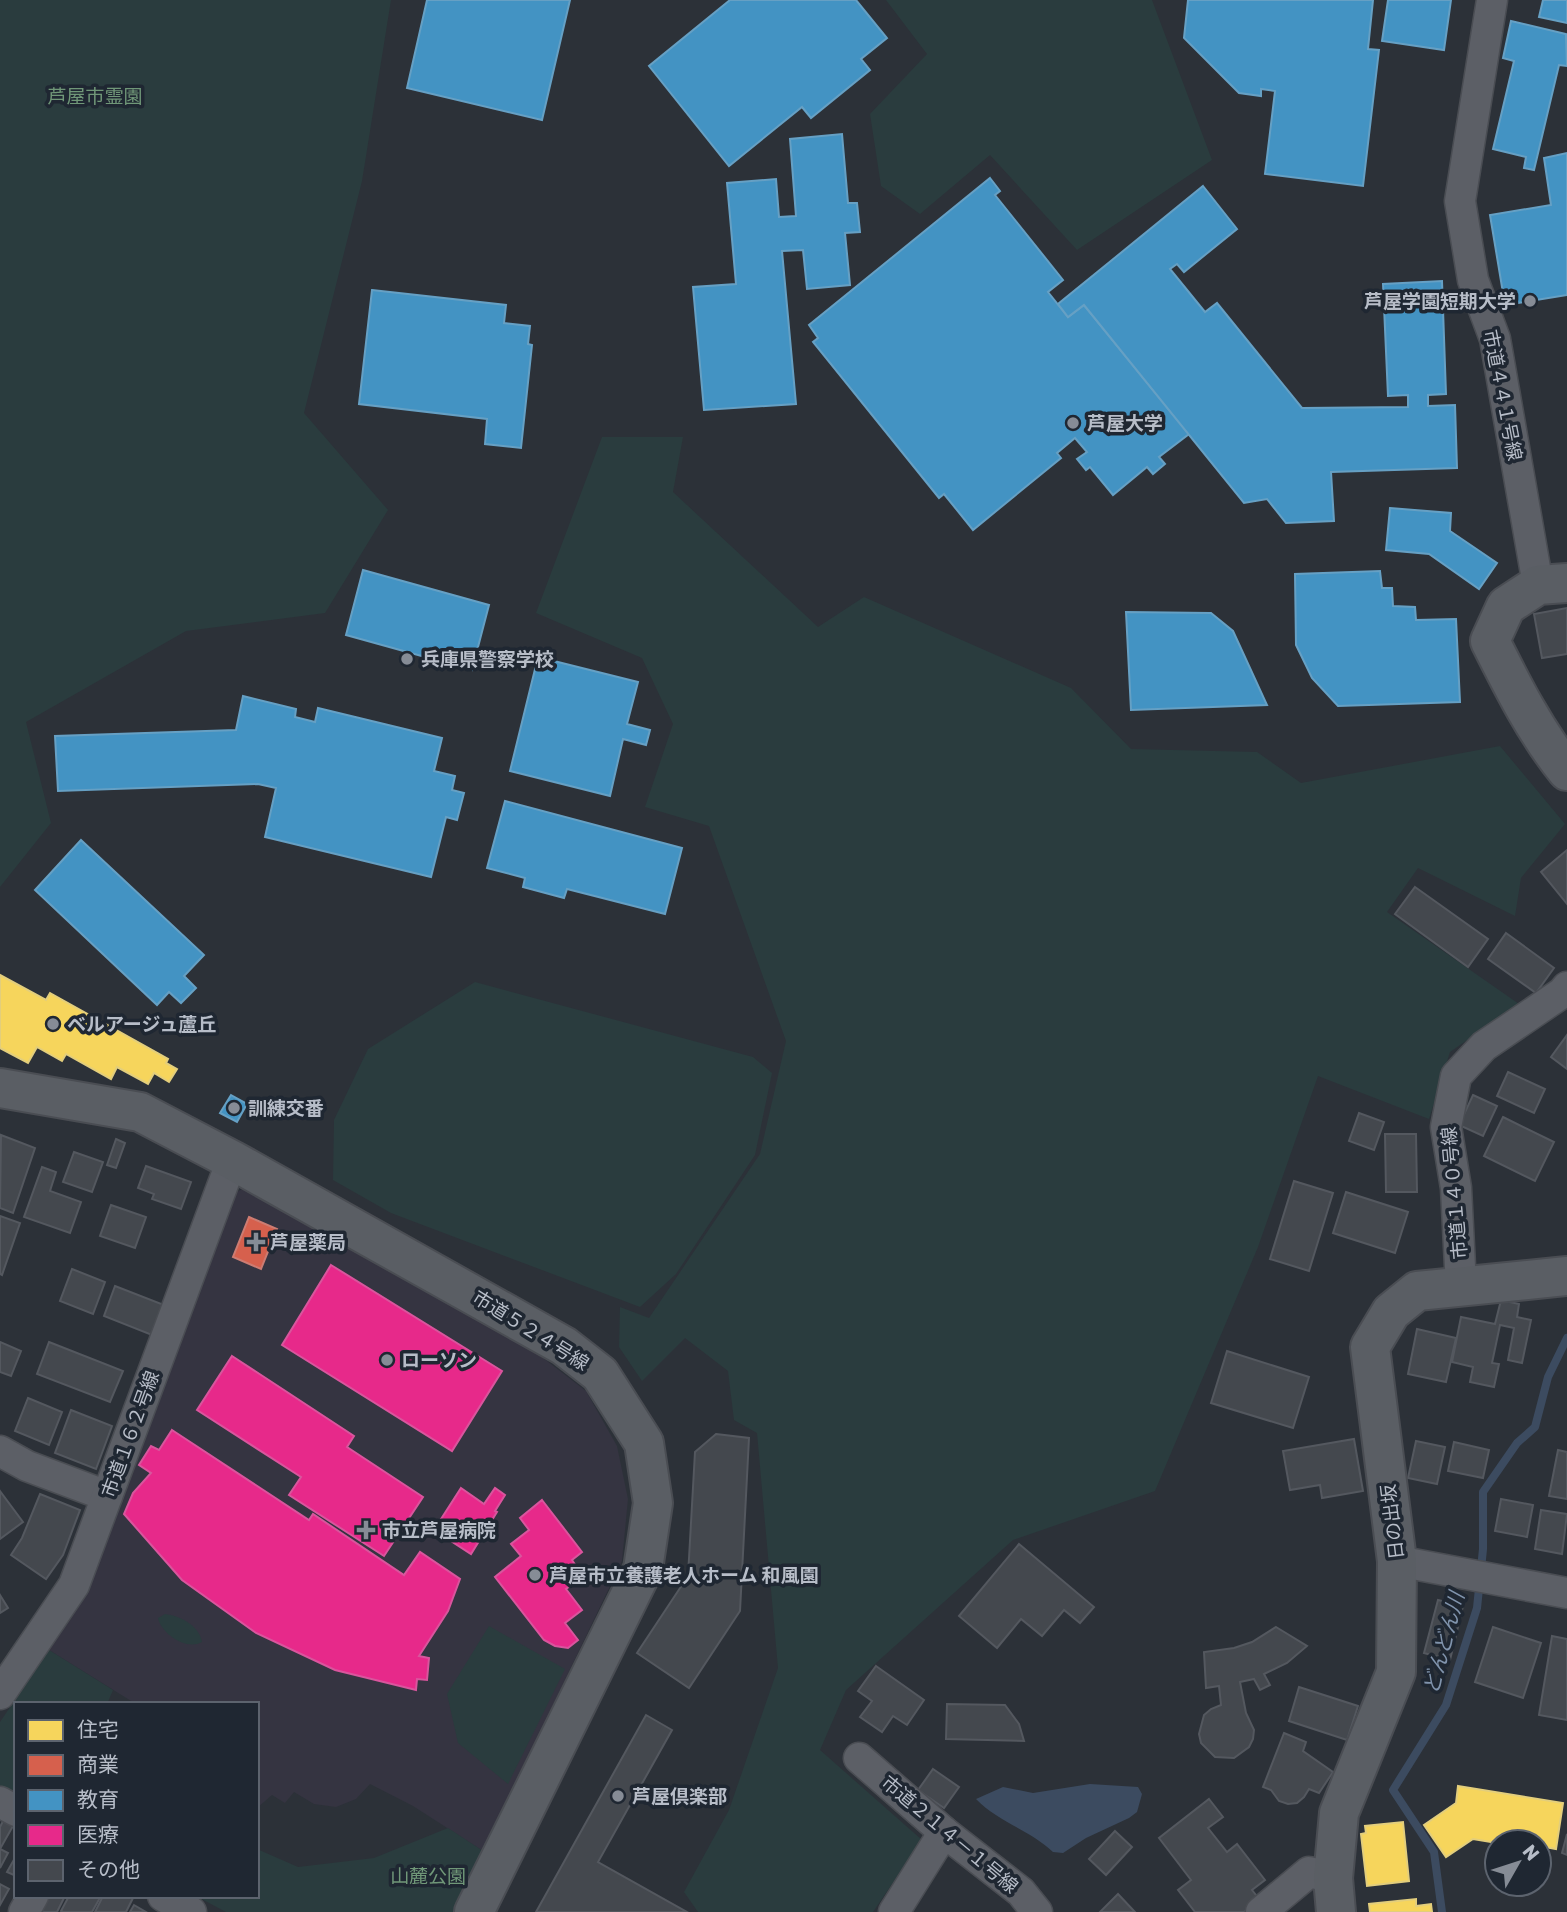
<svg xmlns="http://www.w3.org/2000/svg" width="1567" height="1912" font-family="Rubik,'Noto Sans JP',sans-serif">
<rect width="100%" height="100%" fill="#2c3138"/>
<polygon fill="#353441" points="243,1189 534,1351 586,1391 617,1446 628,1499 622,1561 483,1851 413,1806 370,1784 356,1799 336,1807 314,1804 294,1792 285,1803 272,1795 257,1808 257,1704 136,1704 49,1650 82,1597 234,1193"/>
<g fill="#2a3c3e">
<polygon points="0,0 391,0 362,181 304,413 388,510 325,613 186,631 26,722 51,823 0,887"/>
<polygon points="886,0 1152,0 1212,160 1077,250 990,155 920,214 881,186 870,114 927,54"/>
<polygon points="602,437 683,437 673,492 818,627 864,597 1071,688 1131,749 1257,752 1301,783 1500,746 1565,824 1521,878 1515,916 1418,868 1387,912 1519,1004 1450,1052 1429,1119 1318,1076 1258,1247 1155,1491 1013,1540 846,1690 820,1750 922,1840 873,1912 698,1912 684,1892 729,1810 778,1668 757,1433 734,1420 728,1371 685,1338 642,1381 619,1347 620,1307 649,1318 760,1154 786,1041 709,826 645,807 673,724 642,658 536,613"/>
<polygon points="475,982 753,1057 772,1073 755,1155 676,1274 640,1307 391,1213 333,1180 334,1120 368,1049"/>
<path d="M165 1614C180 1616 199 1625 202 1642 187 1651 161 1634 158 1618Z"/>
<polygon points="489,1626 565,1669 508,1784 458,1743 447,1694"/>
<polygon points="49,1650 113,1690 107,1704 16,1704 16,1795 0,1786 0,1722"/>
<polygon points="448,1828 483,1851 454,1912 226,1912 196,1896 257,1896 257,1849 298,1867 374,1858"/>
</g>
<path fill="#3c4b60" d="M1090 1784 1138 1787 1142 1794 1137 1812 1129 1818 1086 1838 1063 1853 1053 1852C1030 1830 998 1822 976 1799L1003 1787 1033 1793Z"/>
<g fill="#f6d55c" stroke="#e3ce7c" stroke-width="2">
<polygon points="0,975 46,1000 50,993 168,1059 166,1063 177,1069 169,1082 154,1073 148,1084 117,1067 111,1079 66,1054 62,1061 37,1047 28,1063 0,1048"/>
<polygon points="1458,1786 1563,1803 1556,1849 1545,1847 1543,1864 1539,1867 1539,1842 1497,1843 1473,1839 1446,1857 1424,1825 1456,1803"/>
<polygon points="1403,1822 1409,1881 1367,1886 1361,1834 1366,1833 1365,1826"/>
<polygon points="1416,1899 1416,1906 1431,1904 1432,1912 1370,1912 1369,1904"/>
</g>
<polygon fill="#d6604d" stroke="#cd7c72" stroke-width="2" points="249,1217 277,1229 261,1269 233,1257"/>
<g fill="#4393c3" stroke="#66a0c4" stroke-width="2">
<polygon points="427,0 570,0 542,120 407,88"/>
<polygon points="730,0 856,0 887,38 861,59 870,70 811,118 802,107 729,166 649,66"/>
<polygon points="1188,0 1373,0 1368,49 1379,50 1363,186 1265,174 1275,91 1261,89 1261,96 1239,93 1184,38"/>
<polygon points="1388,0 1451,0 1444,50 1382,41"/>
<polygon points="1543,0 1567,0 1567,23 1539,17"/>
<polygon points="1511,21 1566,34 1567,66 1559,65 1534,170 1524,168 1526,157 1493,149 1514,61 1503,58"/>
<polygon points="842,134 848,203 857,203 860,232 845,233 850,285 807,289 803,250 782,251 796,404 704,410 693,287 736,284 727,183 776,179 779,217 796,216 790,139"/>
<polygon points="1567,153 1567,295 1505,305 1490,215 1551,205 1544,158"/>
<polygon points="990,178 1000,191 995,195 1063,280 1048,292 1068,317 1084,305 1189,434 1159,457 1165,464 1153,474 1147,467 1113,495 1090,467 1086,470 1077,459 1087,452 1075,438 1057,453 1061,458 973,530 944,494 939,498 813,342 818,338 809,325"/>
<polygon points="1203,186 1237,229 1184,272 1177,264 1170,269 1205,312 1217,303 1302,408 1408,407 1408,395 1388,396 1383,284 1442,281 1446,394 1428,395 1428,406 1455,405 1457,468 1331,472 1334,521 1286,523 1267,499 1244,503 1084,305 1068,317 1058,304"/>
<polygon points="372,290 506,305 504,323 530,326 528,344 532,345 521,448 485,444 487,419 359,404"/>
<polygon points="1390,508 1451,513 1450,531 1497,563 1479,589 1429,554 1386,550"/>
<polygon points="363,570 489,605 472,670 346,635"/>
<polygon points="1380,571 1382,588 1392,588 1393,606 1415,607 1416,620 1456,619 1460,702 1338,706 1312,678 1296,645 1295,574"/>
<polygon points="1126,612 1211,613 1233,631 1267,705 1131,710"/>
<polygon points="538,657 638,682 627,724 650,730 646,745 623,739 610,796 510,771"/>
<polygon points="243,696 296,709 295,717 315,722 318,708 442,738 434,771 455,776 452,790 464,793 457,820 446,817 431,877 265,837 276,788 258,784 58,791 55,736 236,730"/>
<polygon points="505,801 682,848 665,914 567,889 564,898 523,887 525,878 487,868"/>
<polygon points="81,840 204,955 184,976 196,988 181,1003 169,992 157,1005 35,890"/>
<polygon points="231,1095 247,1104 237,1122 220,1113"/>
</g>
<g fill="#e7298a" stroke="#d9559d" stroke-width="2">
<polygon points="331,1265 502,1371 452,1451 282,1345"/>
<polygon points="232,1356 354,1436 347,1447 423,1497 384,1556 289,1495 301,1477 197,1410"/>
<polygon points="172,1430 309,1520 313,1514 404,1575 420,1552 460,1579 448,1611 419,1656 429,1658 427,1680 417,1679 416,1690 335,1670 256,1633 182,1580 124,1514 133,1493 151,1473 139,1465 151,1446 159,1450"/>
<polygon points="461,1488 484,1504 495,1488 505,1495 495,1511 497,1512 471,1554 434,1530"/>
<polygon points="542,1500 582,1552 572,1560 578,1569 573,1574 578,1580 566,1589 582,1610 565,1623 578,1640 568,1648 555,1646 544,1640 495,1577 521,1556 511,1544 529,1530 520,1518"/>
</g>
<g fill="none" stroke-linecap="round" stroke-linejoin="round">
<polyline stroke="#3c4b60" stroke-width="8" points="1442,1912 1434,1852 1393,1790 1446,1705 1477,1608 1483,1549 1483,1492 1517,1443 1535,1427 1548,1377 1567,1338"/>
</g>
<g fill="#44484e" stroke="#54585f" stroke-width="2">
<polygon points="1567,608 1567,654 1542,658 1534,614"/>
<polygon points="1567,850 1567,904 1541,872"/>
<polygon points="1415,887 1488,939 1468,967 1395,914"/>
<polygon points="1506,933 1554,968 1536,993 1488,959"/>
<polygon points="1567,1035 1567,1069 1551,1057"/>
<polygon points="1508,1072 1545,1089 1534,1113 1497,1096"/>
<polygon points="1473,1095 1497,1106 1483,1136 1459,1125"/>
<polygon points="1359,1113 1384,1122 1374,1150 1349,1141"/>
<polygon points="1503,1117 1554,1142 1535,1181 1484,1156"/>
<polygon points="1385,1134 1416,1134 1417,1192 1386,1192"/>
<polygon points="1,1135 35,1148 13,1213 0,1208"/>
<polygon points="116,1139 125,1143 116,1168 107,1165"/>
<polygon points="74,1152 103,1162 92,1192 63,1182"/>
<polygon points="146,1166 191,1182 181,1209 152,1199 154,1194 138,1188"/>
<polygon points="42,1167 56,1172 50,1191 81,1202 70,1233 24,1217"/>
<polygon points="1294,1181 1333,1193 1309,1271 1270,1259"/>
<polygon points="1346,1192 1408,1212 1395,1253 1333,1233"/>
<polygon points="111,1205 146,1217 135,1248 100,1236"/>
<polygon points="0,1216 20,1223 2,1275 0,1274"/>
<polygon points="72,1269 105,1282 93,1314 60,1301"/>
<polygon points="115,1286 164,1305 152,1335 104,1316"/>
<polygon points="1501,1300 1519,1304 1517,1317 1531,1320 1522,1363 1508,1360 1514,1328 1500,1325 1492,1363 1499,1364 1494,1387 1470,1382 1473,1367 1452,1362 1461,1317 1495,1324"/>
<polygon points="1417,1329 1456,1338 1446,1382 1408,1374"/>
<polygon points="0,1342 21,1351 11,1376 0,1372"/>
<polygon points="49,1342 123,1371 110,1402 37,1374"/>
<polygon points="1227,1351 1309,1377 1293,1428 1211,1403"/>
<polygon points="28,1398 62,1412 49,1445 15,1431"/>
<polygon points="71,1410 112,1426 96,1469 55,1453"/>
<polygon points="716,1434 749,1438 740,1611 689,1688 637,1653 688,1576 695,1452"/>
<polygon points="1354,1439 1363,1491 1322,1498 1320,1485 1290,1490 1283,1451"/>
<polygon points="1416,1441 1445,1447 1437,1484 1408,1478"/>
<polygon points="1454,1442 1489,1450 1483,1478 1448,1471"/>
<polygon points="1558,1450 1567,1452 1567,1499 1549,1496"/>
<polygon points="0,1491 23,1522 0,1539"/>
<polygon points="40,1494 80,1510 63,1555 46,1579 11,1555 22,1538"/>
<polygon points="1501,1499 1533,1505 1527,1537 1495,1531"/>
<polygon points="1541,1510 1567,1514 1562,1554 1535,1549"/>
<polygon points="1019,1544 1094,1607 1080,1623 1064,1610 1042,1636 1021,1619 997,1648 959,1616"/>
<polygon points="0,1595 8,1608 0,1613"/>
<polygon points="1438,1600 1463,1606 1450,1660 1424,1653"/>
<polygon points="1276,1627 1307,1646 1287,1663 1264,1674 1270,1685 1260,1690 1254,1679 1240,1682 1246,1713 1254,1730 1253,1739 1249,1747 1234,1758 1215,1757 1201,1743 1199,1734 1204,1715 1211,1709 1221,1705 1219,1686 1206,1688 1204,1652 1234,1648 1252,1642"/>
<polygon points="1493,1627 1541,1643 1523,1698 1475,1682"/>
<polygon points="1552,1636 1567,1639 1567,1720 1539,1715"/>
<polygon points="876,1666 924,1700 907,1725 893,1716 882,1732 860,1717 872,1701 858,1691"/>
<polygon points="1299,1687 1358,1706 1347,1740 1289,1721"/>
<polygon points="947,1704 1005,1705 1019,1724 1024,1741 946,1739"/>
<polygon points="646,1715 672,1730 598,1862 687,1912 536,1912"/>
<polygon points="1284,1733 1306,1742 1303,1751 1333,1772 1319,1793 1309,1789 1304,1797 1297,1803 1288,1804 1279,1801 1271,1790 1263,1787"/>
<polygon points="933,1769 959,1787 944,1808 918,1790"/>
<polygon points="1209,1799 1223,1817 1208,1828 1227,1852 1237,1844 1265,1880 1252,1890 1260,1900 1244,1912 1195,1912 1178,1890 1191,1880 1159,1838"/>
<polygon points="3,1821 13,1826 0,1849 8,1853 0,1868 0,1827"/>
<polygon points="1115,1831 1132,1847 1106,1875 1089,1859"/>
<polygon points="1567,1834 1567,1855 1562,1853"/>
<polygon points="16,1856 16,1876 7,1872"/>
<polygon points="0,1884 9,1889 0,1905"/>
<polygon points="1118,1894 1135,1912 1100,1912"/>
<polygon points="45,1896 65,1896 57,1912 41,1912"/>
<polygon points="69,1896 101,1896 92,1912 63,1912 61,1911"/>
<polygon points="103,1896 112,1897 134,1896 126,1912 95,1912"/>
<polygon points="134,1905 146,1912 130,1912"/>
</g>
<g fill="none" stroke-linecap="round" stroke-linejoin="round">
<defs>
<g id="street">
<polyline points="1492,0 1460,201 1473,280 1495,339 1538,585"/>
<polyline points="1461,1286 1456,1188 1446,1127 1456,1076 1484,1046 1562,993 1567,987"/>
<polyline points="0,1451 27,1466 107,1496"/>
<polyline points="1397,1561 1567,1593"/>
<polyline points="0,1694 74,1585 232,1160"/>
<polyline points="859,1758 944,1832 1021,1892 1037,1912"/>
<polyline points="0,1802 16,1811"/>
<polyline points="163,1896 191,1912"/>
<polyline points="24,1912 33,1896"/>
<polyline points="894,1912 944,1832"/>
<polyline points="1261,1912 1309,1872 1333,1878"/>
</g>
<g id="secondary">
<path d="M1567 583 1538 585 1506 606 1490 641C1513 687 1535 731 1567 771"/>
<polyline points="0,1088 140,1112 232,1160 564,1346 600,1374 644,1443 653,1503 643,1569 474,1912"/>
<polyline points="1336,1912 1333,1878 1339,1813 1396,1672 1397,1561 1370,1347 1391,1312 1417,1291 1567,1276"/>
</g>
</defs>
<use href="#street" stroke="#4a4d53" stroke-width="33"/>
<use href="#secondary" stroke="#4a4d53" stroke-width="42"/>
<use href="#street" stroke="#5c5f66" stroke-width="30"/>
<use href="#secondary" stroke="#5a5e64" stroke-width="38"/>
</g>
<g fill="#868c96" stroke="#1f2732" stroke-width="2.5">
<circle cx="1530" cy="301" r="7"/>
<circle cx="1073" cy="423" r="7"/>
<circle cx="407" cy="659" r="7"/>
<circle cx="53" cy="1024" r="7"/>
<circle cx="234" cy="1108" r="7"/>
<path d="M252.5 1231.5h7v7h7v7h-7v7h-7v-7h-7v-7h7z"/>
<circle cx="387" cy="1360" r="7"/>
<path d="M362.5 1519.5h7v7h7v7h-7v7h-7v-7h-7v-7h7z"/>
<circle cx="535" cy="1575" r="7"/>
<circle cx="618" cy="1796" r="7"/>
</g>
<g text-anchor="middle" stroke-width="7" stroke-linejoin="round" paint-order="stroke">
<g font-size="19" fill="#709778" stroke="#1f2732">
<text x="95" y="103">芦屋市霊園</text>
<text x="428" y="1883">山麓公園</text>
</g>
<g font-size="19" font-weight="bold" fill="#b7bdc8" stroke="#1f2732" text-anchor="start">
<text x="1516" y="308" text-anchor="end">芦屋学園短期大学</text>
<text x="1087" y="430">芦屋大学</text>
<text x="421" y="666">兵庫県警察学校</text>
<text x="67" y="1031">ベルアージュ蘆丘</text>
<text x="248" y="1115">訓練交番</text>
<text x="270" y="1249">芦屋薬局</text>
<text x="401" y="1367">ローソン</text>
<text x="382" y="1537">市立芦屋病院</text>
<text x="549" y="1582">芦屋市立養護老人ホーム 和風園</text>
<text x="632" y="1803">芦屋倶楽部</text>
</g>
<g font-size="19" fill="#b7bdc8" stroke="#1f2732">
<text transform="translate(1503 395) rotate(79)" y="7">市道４４１号線</text>
<text transform="translate(1454 1193) rotate(-95)" y="7">市道１４０号線</text>
<text transform="translate(531 1330) rotate(32)" y="7">市道５２４号線</text>
<text transform="translate(130 1434) rotate(-70)" y="7">市道１６２号線</text>
<text transform="translate(1392 1522) rotate(-97)" y="7">日の出坂</text>
<text transform="translate(950 1834) rotate(40)" y="7">市道２１４－１号線</text>
</g>
<g font-size="21" font-style="italic" fill="#8194ad" stroke="#1f2732">
<text transform="translate(1444 1643) rotate(-75)" y="7">どんどん川</text>
</g>
</g>
<rect x="14" y="1702" width="245" height="196" fill="#1f2732" stroke="#5c636e" stroke-width="2"/>
<rect x="28" y="1720" width="35" height="21" fill="#f6d55c" stroke="#5c636e" stroke-width="2"/>
<text x="77" y="1737" font-size="21" fill="#b7bdc8">住宅</text>
<rect x="28" y="1755" width="35" height="21" fill="#d6604d" stroke="#5c636e" stroke-width="2"/>
<text x="77" y="1772" font-size="21" fill="#b7bdc8">商業</text>
<rect x="28" y="1790" width="35" height="21" fill="#4393c3" stroke="#5c636e" stroke-width="2"/>
<text x="77" y="1807" font-size="21" fill="#b7bdc8">教育</text>
<rect x="28" y="1825" width="35" height="21" fill="#e7298a" stroke="#5c636e" stroke-width="2"/>
<text x="77" y="1842" font-size="21" fill="#b7bdc8">医療</text>
<rect x="28" y="1860" width="35" height="21" fill="#44484e" stroke="#5c636e" stroke-width="2"/>
<text x="77" y="1877" font-size="21" fill="#b7bdc8">その他</text>
<g transform="translate(1518 1863) rotate(51)"><circle r="33" fill="#1f2732" stroke="#5c636e" stroke-width="2"/>
<path d="M0-5L12 26L0 18L-12 26Z" fill="#868c96"/>
<text y="-10" font-size="19" font-weight="bold" text-anchor="middle" fill="#b7bdc8">N</text>
</g>
</svg>
